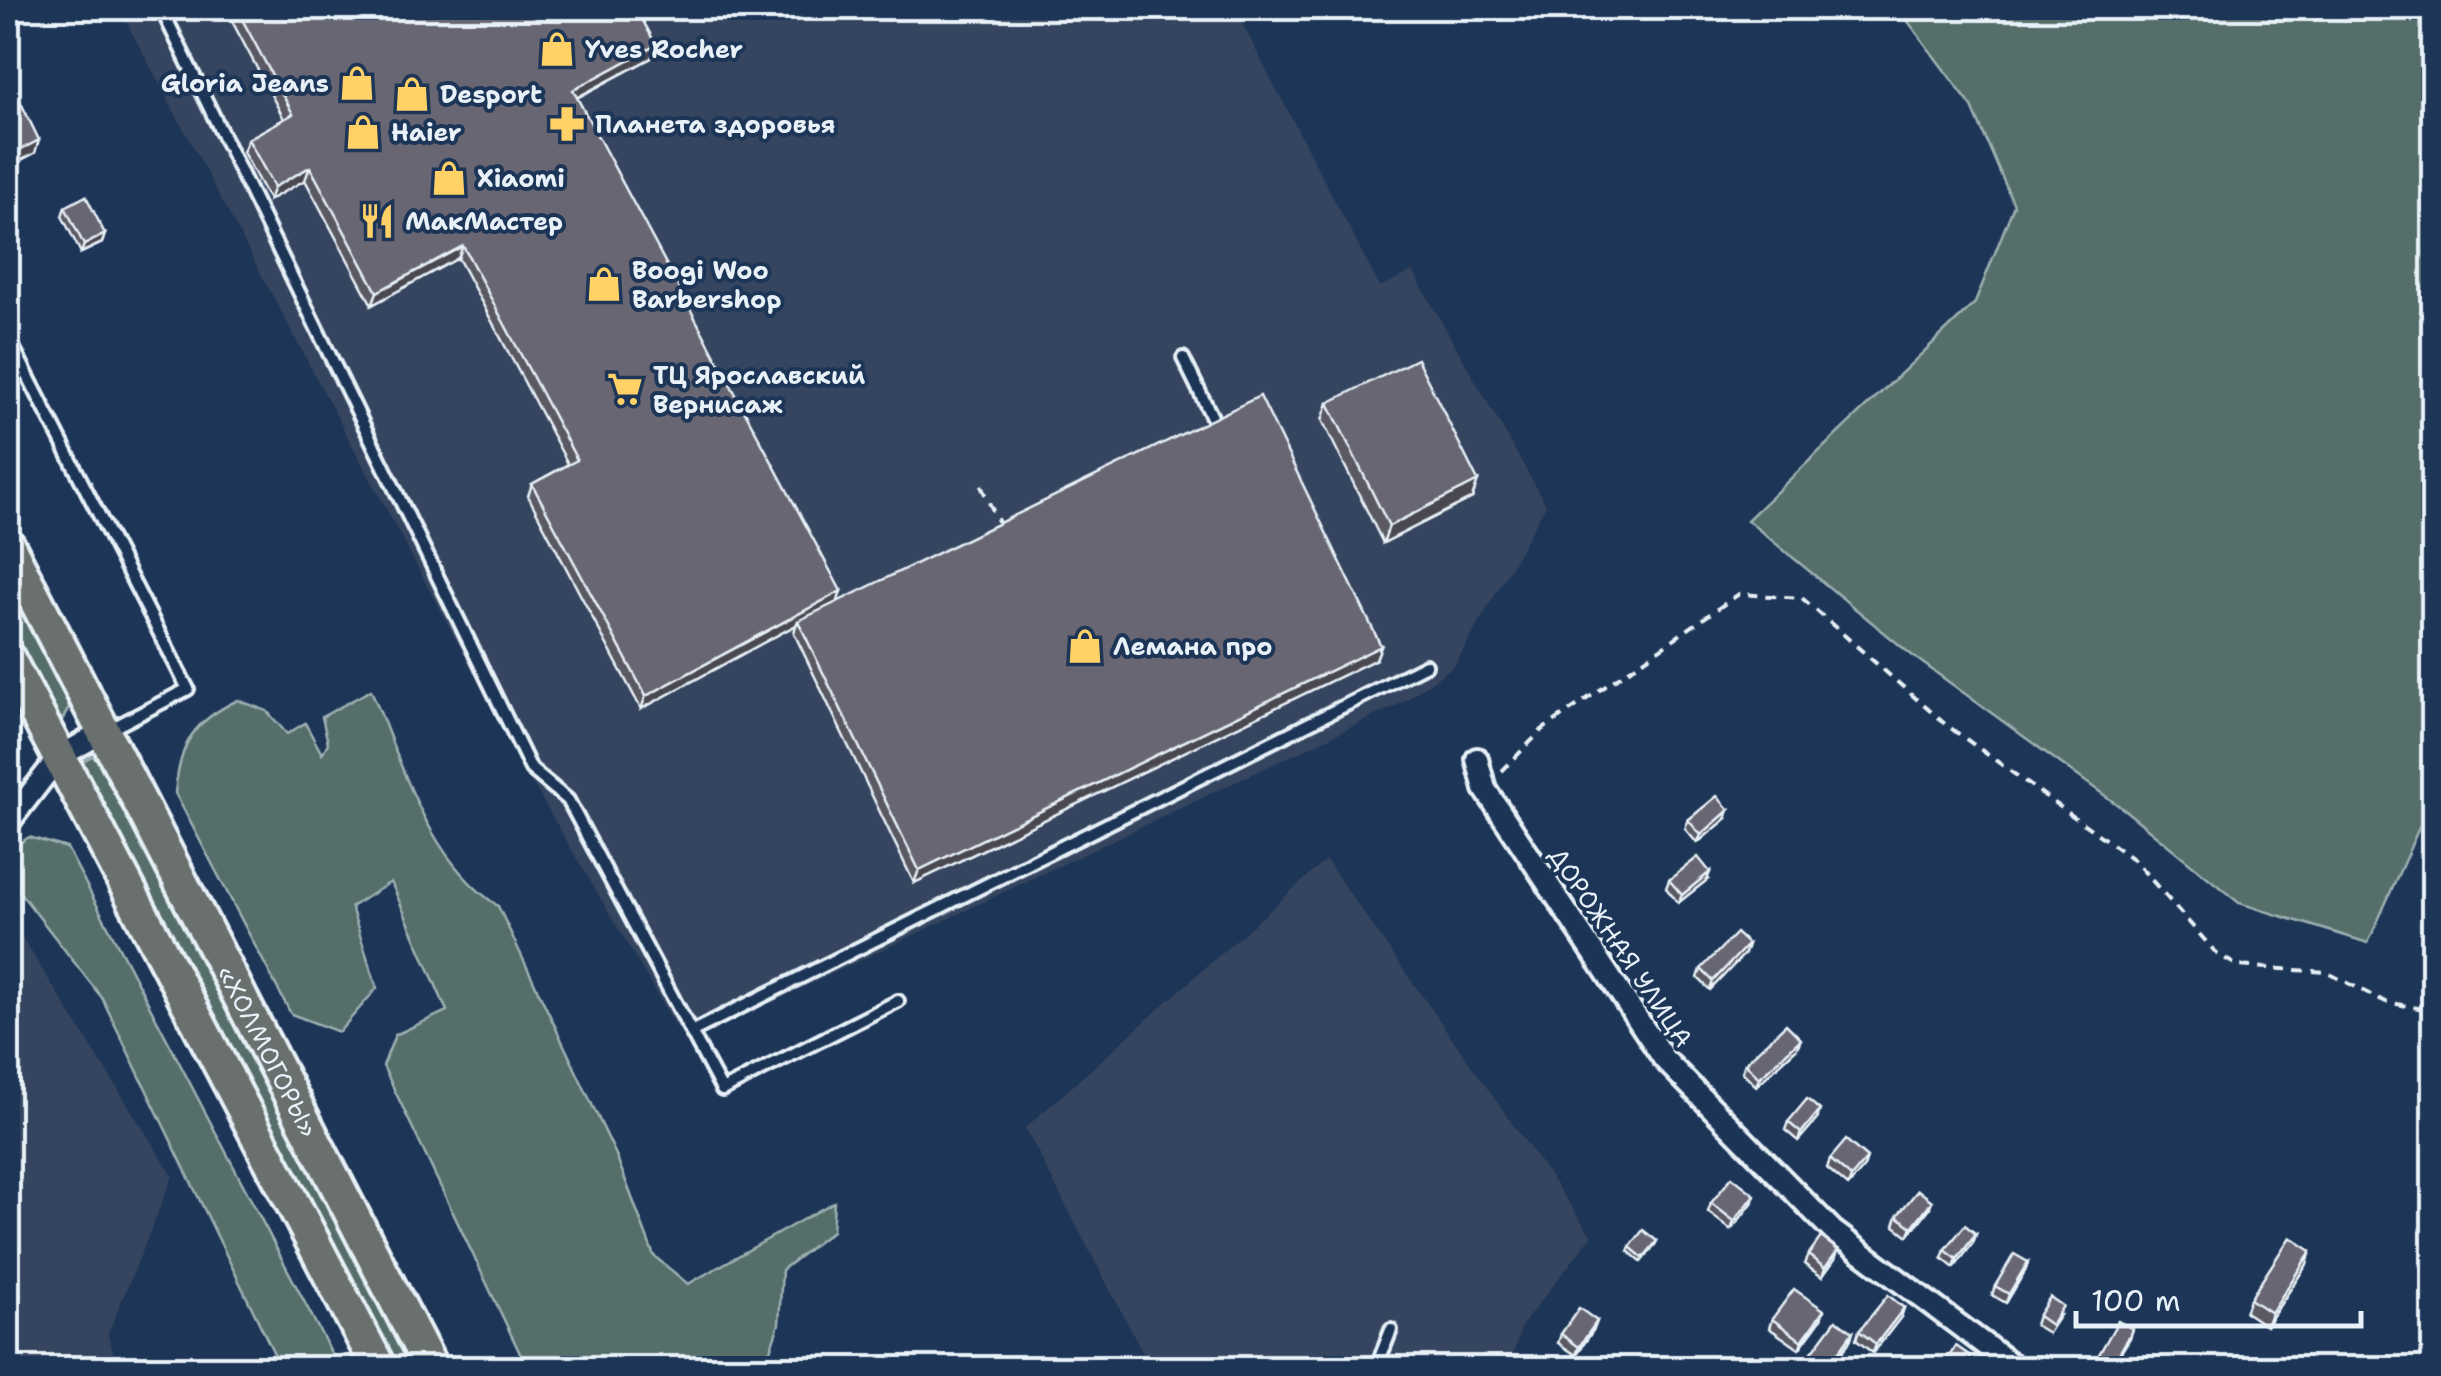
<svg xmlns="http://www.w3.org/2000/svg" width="2441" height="1376" font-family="'Shantell Sans',sans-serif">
<rect width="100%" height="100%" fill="#1d3557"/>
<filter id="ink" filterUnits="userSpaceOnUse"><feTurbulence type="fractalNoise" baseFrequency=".01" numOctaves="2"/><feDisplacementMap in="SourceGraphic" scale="20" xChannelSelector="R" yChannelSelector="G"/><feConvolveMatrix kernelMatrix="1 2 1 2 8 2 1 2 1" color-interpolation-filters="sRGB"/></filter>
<g filter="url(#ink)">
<g fill="#34445f">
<polygon points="119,8 1234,8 1380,287 1413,271 1546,505 1455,665 1400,704 705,1034 688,1035 676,1027 533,784"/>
<polygon points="1326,860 1592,1236 1522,1325 1509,1368 1151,1368 1025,1128"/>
<polygon points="8,915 173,1176 108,1334 118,1368 8,1368"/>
</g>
<g fill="#556e6b" stroke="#9eb0b2" stroke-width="2.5">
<polygon points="1898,8 2433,8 2433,796 2368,943 2239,903 2126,811 1913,656 1747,520 1975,303 2014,205 1972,107"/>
<polygon points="8,587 70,705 63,719 54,714 8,625"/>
<path d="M371 690C403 765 427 859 498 906L616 1155 654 1256 688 1284 834 1202 832 1231 782 1270 779 1324 764 1368H527L383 1066 395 1035 447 1011 391 882 351 907 377 988 339 1032 291 1014 175 793C180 743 192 722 238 700L267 711 287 734 305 723 322 754 328 743 322 717Z"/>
<polygon points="92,756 99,761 418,1368 397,1368 83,768 83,761"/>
<polygon points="29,837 67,848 339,1368 281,1368 102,998 18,890 8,890 8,851"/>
</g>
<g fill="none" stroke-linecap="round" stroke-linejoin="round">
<defs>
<g id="service">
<polyline points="161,8 531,769 568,800 722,1090 898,1001"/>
<polyline points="8,337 188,689 107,731"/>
<polyline points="1183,358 1212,417"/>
<polyline points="691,1032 1426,665"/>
<polyline points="1376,1368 1391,1330"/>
</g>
<g id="minor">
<polyline points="1477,759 1485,789 1664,1059 1833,1231 2016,1368"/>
<polyline points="8,823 59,757 101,733"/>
</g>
<g id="trunk">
<path id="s1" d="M8 546 431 1368"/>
<polyline points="8,659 379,1368"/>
</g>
</defs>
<use href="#service" stroke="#e8f1f8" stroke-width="18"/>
<use href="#minor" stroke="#e8f1f8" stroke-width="28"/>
<use href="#trunk" stroke="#e8f1f8" stroke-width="40"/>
<g stroke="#e8f1f8" stroke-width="4" stroke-dasharray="10 8" stroke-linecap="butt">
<polyline points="981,486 1001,527"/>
<polyline points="1502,771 1542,730 1739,594 1802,598 1945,724 2134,860 2217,954 2238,966 2326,972 2386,1002 2434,1011"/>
</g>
<use href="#service" stroke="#1d3557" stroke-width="10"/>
<use href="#minor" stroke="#1d3557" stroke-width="20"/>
<use href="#trunk" stroke="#6b706d" stroke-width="32"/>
</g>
<g fill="#5a5863" stroke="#e8f1f8" stroke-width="2.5">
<polygon points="225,8 636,8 656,45 651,58 577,98 838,601 1381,646 1376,659 914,883 794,633 796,625 641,709 528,496 532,484 568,464 458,258 372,305 305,180 269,200 243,152 248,139 284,119"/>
<polygon points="65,207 105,234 102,243 81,253 62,216"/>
<polygon points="1328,403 1472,498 1383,543 1322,420"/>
<polygon points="1726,819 1697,843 1685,829 1688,820"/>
<polygon points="1669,880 1707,880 1678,903 1666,888"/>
<polygon points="1748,944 1745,953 1710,990 1698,978 1701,969"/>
<polygon points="1797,1048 1756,1086 1742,1072 1745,1063"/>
<polygon points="1817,1119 1798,1141 1785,1130 1788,1122"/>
<polygon points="1830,1159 1864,1167 1848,1186 1827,1168"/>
<polygon points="1711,1203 1752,1203 1731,1230 1708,1212"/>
<polygon points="1929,1209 1908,1236 1894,1225 1897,1216"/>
<polygon points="1976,1234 1973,1243 1954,1268 1942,1258 1945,1250"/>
<polygon points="1657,1241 1655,1245 1641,1262 1628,1251 1630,1247"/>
<polygon points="1838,1250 1835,1259 1822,1277 1804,1264 1808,1255"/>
<polygon points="2028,1262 2025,1271 2006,1303 1992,1295 1995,1286"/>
<polygon points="2307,1264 2266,1326 2245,1312 2250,1299"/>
<polygon points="1904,1308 1901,1317 1873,1353 1856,1340 1859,1331"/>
<polygon points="2060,1315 2048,1333 2035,1325 2038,1316"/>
<polygon points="1772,1319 1821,1319 1799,1349 1769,1328"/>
<polygon points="1597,1321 1594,1329 1576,1355 1558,1343 1561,1334"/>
<polygon points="2133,1329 2112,1368 2098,1368 2094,1366 2097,1358"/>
<polygon points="1853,1332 1850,1341 1830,1368 1804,1368 1807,1359"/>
</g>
<g fill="#4a4750" stroke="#e8f1f8" stroke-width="2.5">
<polygon points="656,45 651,58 568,102 573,90"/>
<polygon points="39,140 35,153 8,167 8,156"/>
<polygon points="310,167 305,180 269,200 274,187"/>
<polygon points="105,234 102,243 81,253 84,245"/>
<polygon points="463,246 458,258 372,305 377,292"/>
<polygon points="1478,481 1472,498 1383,543 1389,526"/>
<polygon points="841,591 837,604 798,621 796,625 641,709 646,696"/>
<polygon points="1381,646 1376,659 914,883 919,870"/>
<polygon points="1729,810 1726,819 1697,843 1701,835"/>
<polygon points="1710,872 1707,880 1678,903 1682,895"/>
<polygon points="1748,944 1745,953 1710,990 1713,981"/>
<polygon points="1801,1039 1797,1048 1756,1086 1759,1078"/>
<polygon points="1820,1110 1817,1119 1798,1141 1801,1133"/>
<polygon points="1867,1158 1864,1167 1848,1186 1851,1177"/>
<polygon points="1755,1195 1752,1203 1731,1230 1734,1221"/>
<polygon points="1932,1201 1929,1209 1908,1236 1912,1227"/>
<polygon points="1976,1234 1973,1243 1954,1268 1957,1259"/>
<polygon points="1838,1250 1835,1259 1822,1277 1825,1268"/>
<polygon points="2311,1251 2307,1264 2266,1326 2271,1313"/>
<polygon points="2028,1262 2025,1271 2006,1303 2009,1294"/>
<polygon points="1904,1308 1901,1317 1873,1353 1876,1344"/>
<polygon points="1824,1310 1821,1319 1799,1349 1802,1341"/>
<polygon points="1597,1321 1594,1329 1576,1355 1579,1347"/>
<polygon points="2133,1329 2130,1338 2111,1368"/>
<polygon points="1853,1332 1850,1341 1830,1368 1827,1368"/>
</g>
<g fill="#696673" stroke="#e8f1f8" stroke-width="2.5">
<polygon points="236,8 636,8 656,45 573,90 841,591 646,696 532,484 577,460 463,246 377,292 310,167 274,187 248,139 293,114"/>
<polygon points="8,76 39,140 8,156"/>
<polygon points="86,196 105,234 84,245 65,207"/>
<polygon points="1417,359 1478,481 1389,526 1328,403"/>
<polygon points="1260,396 1381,646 919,870 798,621"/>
<polygon points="1717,796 1729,810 1701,835 1688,820"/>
<polygon points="1698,857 1710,872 1682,895 1669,880"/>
<polygon points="1736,933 1748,944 1713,981 1701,969"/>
<polygon points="1786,1024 1801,1039 1759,1078 1745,1063"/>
<polygon points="1807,1099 1820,1110 1801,1133 1788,1122"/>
<polygon points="1846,1140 1867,1158 1851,1177 1830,1159"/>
<polygon points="1732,1177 1755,1195 1734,1221 1711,1203"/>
<polygon points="1918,1190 1932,1201 1912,1227 1897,1216"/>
<polygon points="1965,1225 1976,1234 1957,1259 1945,1250"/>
<polygon points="1643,1230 1657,1241 1643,1258 1630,1247"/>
<polygon points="1821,1237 1838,1250 1825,1268 1808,1255"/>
<polygon points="2290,1237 2311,1251 2271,1313 2250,1299"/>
<polygon points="2014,1254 2028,1262 2009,1294 1995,1286"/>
<polygon points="1794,1289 1824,1310 1802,1341 1772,1319"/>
<polygon points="1888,1295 1904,1308 1876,1344 1859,1331"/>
<polygon points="2050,1297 2063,1306 2051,1325 2038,1316"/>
<polygon points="1579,1308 1597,1321 1579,1347 1561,1334"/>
<polygon points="1836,1320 1853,1332 1827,1368 1820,1368 1807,1359"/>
<polygon points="2118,1321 2133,1329 2112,1366 2097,1358"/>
<polygon points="1956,1346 1972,1357 1964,1368 1941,1368"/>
</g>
</g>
<defs>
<symbol id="shop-bare" viewBox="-9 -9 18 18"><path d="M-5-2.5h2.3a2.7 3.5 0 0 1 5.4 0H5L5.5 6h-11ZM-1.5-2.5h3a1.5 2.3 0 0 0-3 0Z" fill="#ffd166" stroke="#1d3557" stroke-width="2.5" paint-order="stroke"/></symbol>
<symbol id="pharmacy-bare" viewBox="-9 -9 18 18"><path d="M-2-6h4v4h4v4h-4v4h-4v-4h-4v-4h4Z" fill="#ffd166" stroke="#1d3557" stroke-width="2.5" paint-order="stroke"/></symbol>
<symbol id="restaurant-bare" viewBox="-9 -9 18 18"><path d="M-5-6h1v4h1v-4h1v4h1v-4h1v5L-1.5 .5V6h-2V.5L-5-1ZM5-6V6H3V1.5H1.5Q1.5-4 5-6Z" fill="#ffd166" stroke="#1d3557" stroke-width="2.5" paint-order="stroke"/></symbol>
<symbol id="supermarket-bare" viewBox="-9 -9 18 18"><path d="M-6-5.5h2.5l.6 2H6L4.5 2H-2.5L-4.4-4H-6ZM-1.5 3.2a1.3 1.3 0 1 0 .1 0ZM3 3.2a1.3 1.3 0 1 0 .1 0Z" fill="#ffd166" stroke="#1d3557" stroke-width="2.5" paint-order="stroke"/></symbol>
</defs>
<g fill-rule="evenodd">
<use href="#shop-bare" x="532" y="24" width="50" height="50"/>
<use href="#shop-bare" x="332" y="58" width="50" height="50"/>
<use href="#shop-bare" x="387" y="69" width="50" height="50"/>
<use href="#pharmacy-bare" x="542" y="99" width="50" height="50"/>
<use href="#shop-bare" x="338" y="107" width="50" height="50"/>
<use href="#shop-bare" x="424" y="153" width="50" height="50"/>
<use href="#restaurant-bare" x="352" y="196" width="50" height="50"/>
<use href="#shop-bare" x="579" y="259" width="50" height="50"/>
<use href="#supermarket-bare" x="600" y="364" width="50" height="50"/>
<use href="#shop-bare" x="1060" y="621" width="50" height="50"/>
</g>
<g text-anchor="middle" stroke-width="8" stroke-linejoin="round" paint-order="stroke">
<g font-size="25" font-weight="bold" fill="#e8f1f8" stroke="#1d3557" text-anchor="start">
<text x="585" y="58">Yves Rocher</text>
<text x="329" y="92" text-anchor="end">Gloria Jeans</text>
<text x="440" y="103">Desport</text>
<text x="595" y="133">Планета здоровья</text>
<text x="391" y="141">Haier</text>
<text x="477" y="187">Xiaomi</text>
<text x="405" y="230">МакМастер</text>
<text x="632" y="279">Boogi Woo<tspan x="632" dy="29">Barbershop</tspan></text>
<text x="653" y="384">ТЦ Ярославский<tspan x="653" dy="29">Вернисаж</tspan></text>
<text x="1113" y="655">Лемана про</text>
</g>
<g font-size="25" fill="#e8f1f8" stroke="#1d3557">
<text transform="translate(1621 947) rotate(56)" y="9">ДОРОЖНАЯ УЛИЦА</text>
<text dy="9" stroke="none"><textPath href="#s1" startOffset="568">«ХОЛМОГОРЫ»</textPath></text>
</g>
</g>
<rect width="2441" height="1376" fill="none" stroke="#1d3557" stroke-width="40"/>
<rect x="20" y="20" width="2401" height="1336" fill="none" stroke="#e8f1f8" stroke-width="4" filter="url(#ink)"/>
<path d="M2076 1311v15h285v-15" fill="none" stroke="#e8f1f8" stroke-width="5"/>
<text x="2091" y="1311" font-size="30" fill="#e8f1f8" stroke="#1d3557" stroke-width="8" paint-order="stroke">100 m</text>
</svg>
